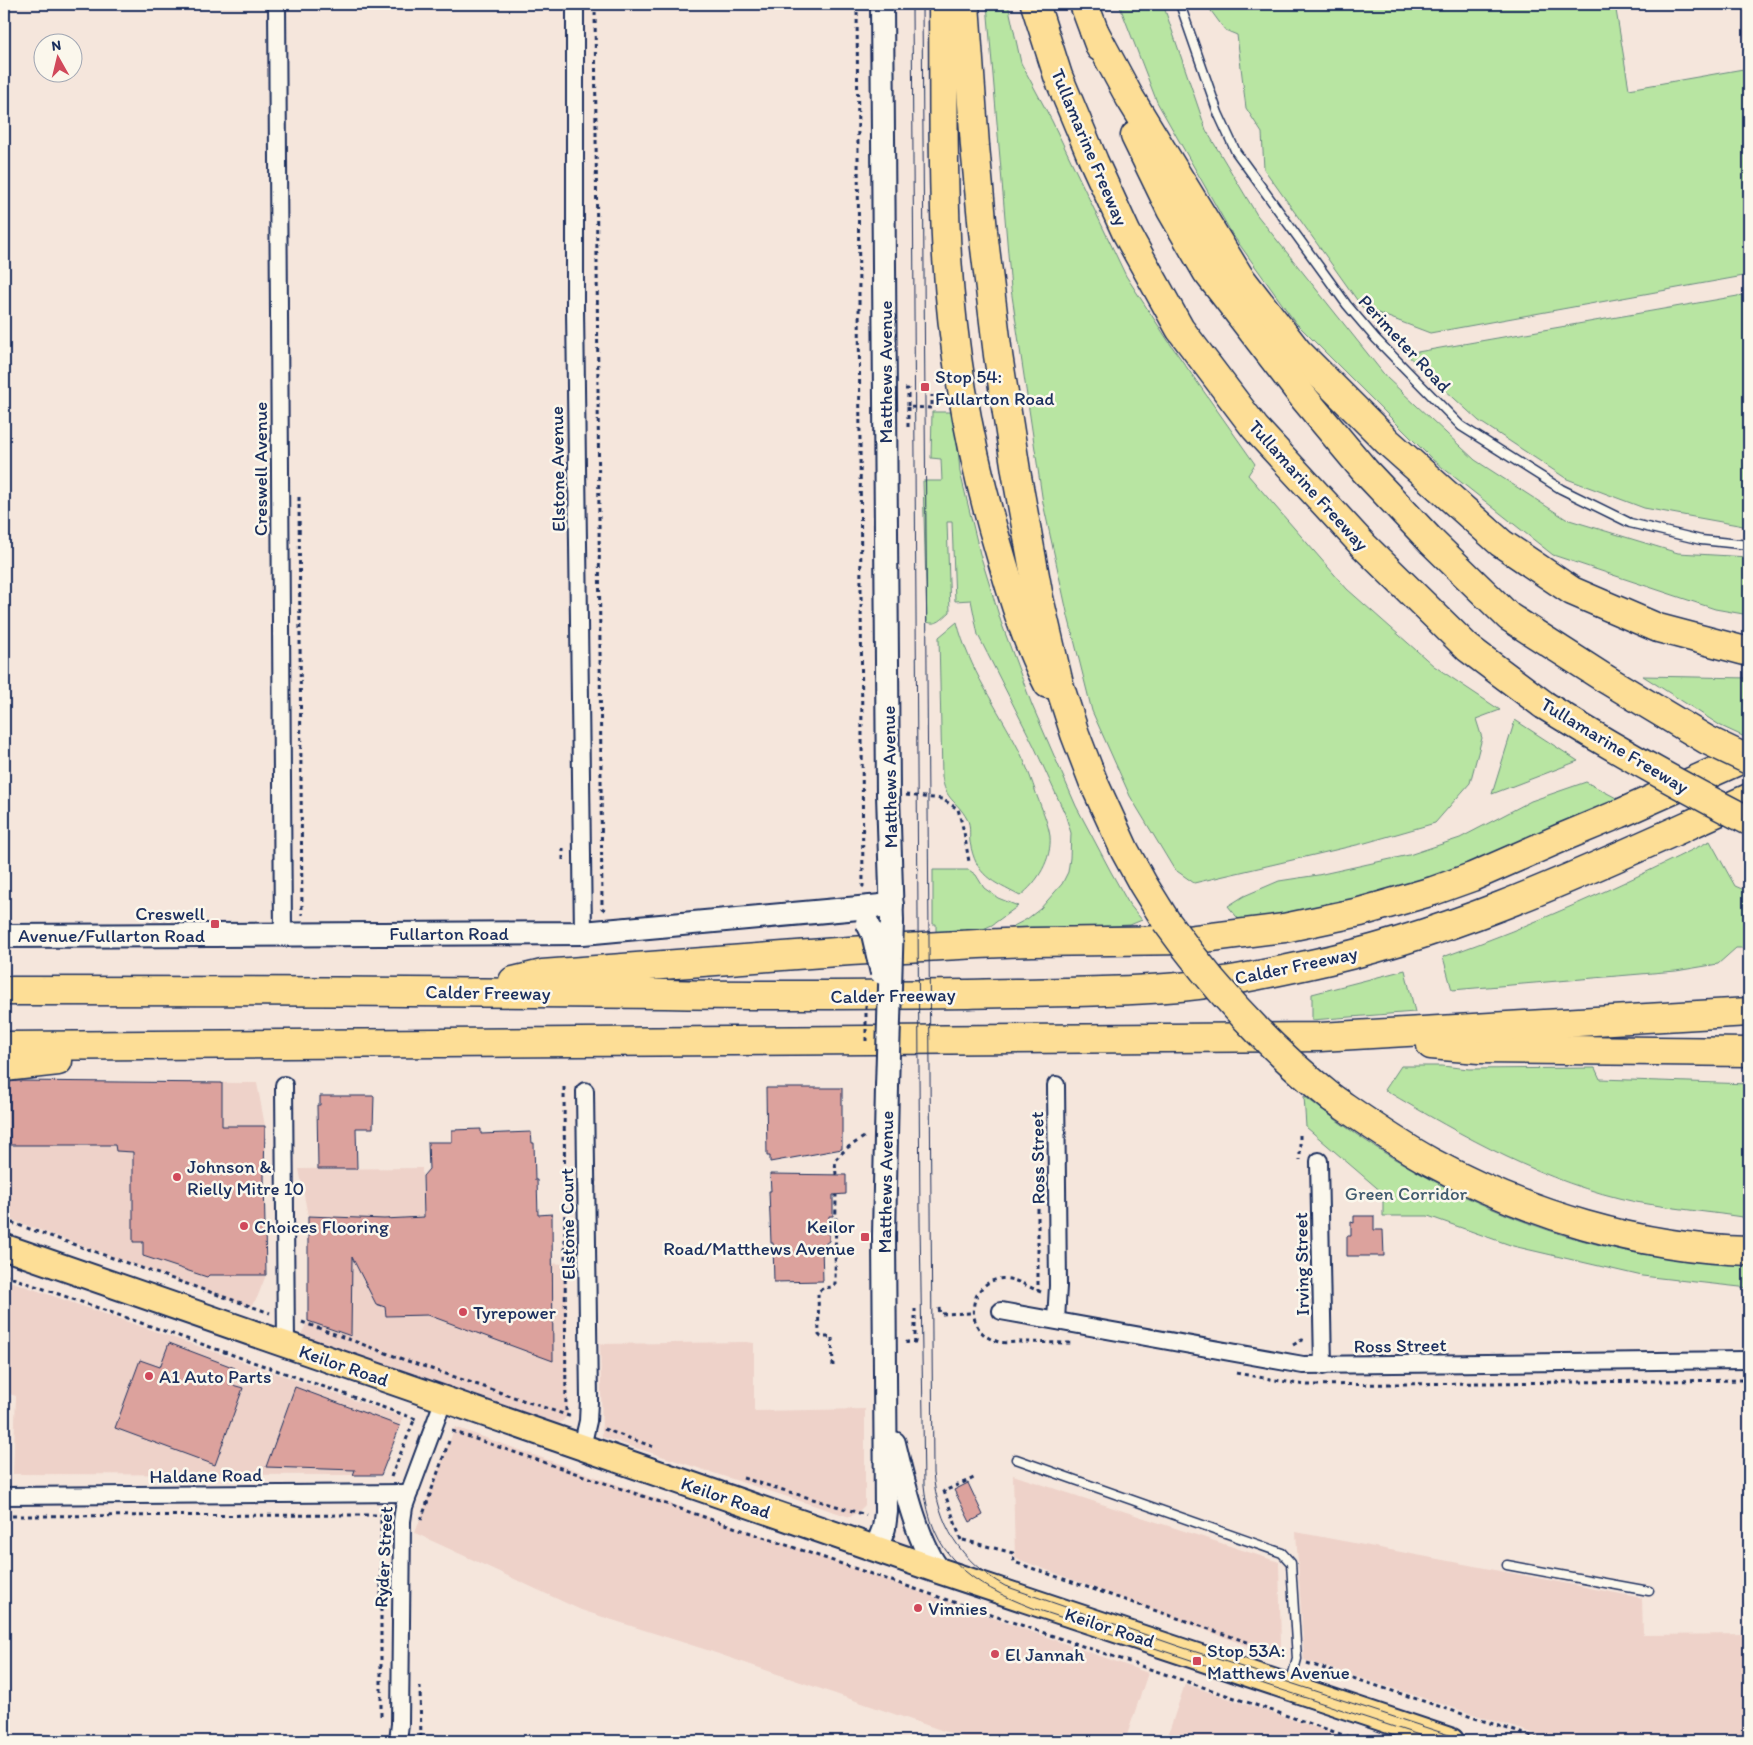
<svg xmlns="http://www.w3.org/2000/svg" width="1753" height="1745" font-family="Itim,sans-serif">
<rect width="100%" height="100%" fill="#f5e6dc"/>
<filter id="ink" filterUnits="userSpaceOnUse"><feTurbulence type="fractalNoise" baseFrequency=".02" numOctaves="2"/><feDisplacementMap in="SourceGraphic" scale="10" xChannelSelector="R" yChannelSelector="G"/><feConvolveMatrix kernelMatrix="1 2 1 2 8 2 1 2 1" color-interpolation-filters="sRGB"/></filter>
<g filter="url(#ink)">
<g fill="#eed2c9">
<polygon points="4,1082 257,1083 265,1126 264,1190 266,1275 257,1298 250,1307 4,1217"/>
<polygon points="422,1168 424,1256 565,1264 568,1416 559,1424 552,1426 300,1336 308,1321 308,1216 299,1169"/>
<polygon points="4,1279 403,1417 381,1475 13,1474 16,1396 4,1392"/>
<polygon points="746,1342 754,1343 754,1411 865,1409 865,1505 858,1512 850,1517 602,1437 600,1344"/>
<polygon points="455,1427 1148,1673 1125,1741 973,1741 707,1650 581,1610 415,1533"/>
<polygon points="1013,1475 1279,1562 1281,1645 1279,1658 1015,1558"/>
<polygon points="1296,1532 1642,1598 1643,1635 1749,1634 1749,1741 1557,1741 1304,1660"/>
<polygon points="1185,1684 1357,1741 1166,1741"/>
</g>
<g fill="#b8e5a2" stroke="#6a8a80">
<polygon points="987,4 1008,4 1021,63 1052,121 1126,276 1171,345 1255,464 1248,475 1347,589 1434,666 1500,710 1476,719 1482,738 1470,783 1435,823 1365,843 1194,883 1174,869 1130,796 1092,711 1067,612 1043,503 1011,289"/>
<polygon points="1119,4 1163,4 1206,130 1257,215 1387,378 1475,460 1566,519 1678,553 1749,557 1749,615 1715,609 1553,555 1433,460 1295,322 1232,234 1157,102"/>
<polygon points="1206,4 1615,4 1629,89 1749,68 1749,275 1430,333 1362,307 1264,169 1262,133 1246,108 1237,35 1225,30"/>
<polygon points="1749,294 1749,527 1644,508 1567,479 1479,421 1406,354"/>
<path d="M932 412H955L960 472 980 554 1001 622 1032 705 1076 806 1111 872 1129 904 1142 920 1130 925 1092 927 1051 933 991 938 1027 919 1040 909 1062 884 1068 872 1070 858 1071 833 1065 814 1034 746 978 635 971 600 955 601 952 522H947L950 612C942 619 937 626 927 622L923 481H942L941 459 931 458Z"/>
<path d="M957 622C969 669 997 707 1019 750 1026 764 1032 781 1037 796 1042 809 1048 823 1050 836 1052 859 1038 882 1020 896 992 881 976 877 970 842 969 834 971 825 967 819 957 800 945 801 942 776L939 637Z"/>
<polygon points="1643,676 1749,678 1749,739 1721,726"/>
<polygon points="1515,720 1578,761 1492,794"/>
<polygon points="1586,782 1622,801 1555,825 1557,835 1467,873 1244,926 1228,906 1244,896 1279,881 1318,875 1409,855 1460,838 1531,801"/>
<path d="M1710 841 1735 886 1749 892V948H1736L1718 964 1676 971 1452 990 1443 957C1534 925 1624 884 1710 841Z"/>
<polygon points="933,870 969,870 976,875 984,888 998,898 1018,906 992,925 970,935 936,937 936,924 933,924"/>
<polygon points="1405,970 1415,1012 1312,1020 1312,994"/>
<path d="M1401 1066H1442L1469 1069 1595 1068 1600 1079 1749 1084V1218C1712 1212 1673 1209 1636 1202 1545 1183 1464 1137 1385 1090Z"/>
<path d="M1304 1096C1337 1121 1371 1146 1407 1166 1477 1207 1557 1238 1636 1253 1674 1259 1712 1262 1749 1266V1288L1642 1276 1513 1246 1428 1216H1383V1193L1306 1127Z"/>
</g>
<g fill="#dca29d" stroke="#1b2f5e">
<polygon points="18,1081 222,1083 222,1126 265,1126 264,1177 266,1275 209,1275 207,1277 143,1256 143,1242 133,1242 133,1152 116,1151 115,1145 10,1145 9,1082"/>
<polygon points="766,1088 842,1088 842,1149 770,1162 770,1156 767,1156"/>
<polygon points="320,1096 374,1096 373,1128 356,1128 357,1169 318,1169 317,1105 320,1105"/>
<polygon points="481,1129 481,1134 531,1132 532,1143 534,1143 535,1180 537,1180 538,1215 552,1214 553,1361 428,1315 386,1316 385,1307 376,1304 352,1257 351,1336 308,1321 308,1216 384,1219 424,1217 423,1176 429,1169 428,1142 452,1142 452,1130"/>
<polygon points="770,1174 846,1175 846,1194 833,1195 833,1216 829,1216 829,1241 822,1246 823,1281 774,1282 773,1243 771,1243 769,1191 771,1191"/>
<polygon points="1354,1216 1374,1216 1374,1230 1383,1230 1384,1256 1347,1256 1347,1236 1351,1236 1351,1222 1354,1223"/>
<polygon points="169,1343 235,1368 229,1384 243,1388 215,1465 115,1428 140,1360 160,1367"/>
<polygon points="295,1387 400,1426 381,1475 353,1475 355,1470 266,1467"/>
<polygon points="968,1483 983,1515 970,1522 954,1490"/>
</g>
<g fill="none" stroke-linecap="round" stroke-linejoin="round">
<defs>
<g id="service">
<polyline points="1180,4 1218,113 1236,152 1347,305 1376,339 1461,426 1561,489 1630,523 1701,540 1749,545"/>
<polyline points="1016,1459 1282,1553 1291,1563 1297,1659 1290,1684"/>
<polyline points="1507,1565 1649,1591"/>
</g>
<g id="minor">
<polyline points="277,4 283,934"/>
<polyline points="575,4 575,310 583,933"/>
<polyline points="284,1085 286,1345"/>
<polyline points="1319,1161 1323,1366"/>
<polyline points="1001,1311 1303,1365 1749,1360"/>
<polyline points="1056,1320 1058,1286 1056,1085"/>
<polyline points="582,1447 588,1421 589,1401 585,1091"/>
<polyline points="4,1496 409,1493"/>
<polyline points="398,1741 400,1724 402,1521 404,1507 409,1493 444,1399"/>
</g>
<g id="secondary">
<polyline points="882,4 888,794 892,921"/>
<polyline points="4,936 583,933 892,905"/>
<path d="M894 1443C902 1476 918 1547 940 1571"/>
<polyline points="876,1549 884,1528 886,1512 884,1236 887,1087"/>
</g>
<polyline id="primary" points="4,1247 940,1571 1451,1741"/>
<g id="motorway">
<path d="M943 4C944 88 942 172 947 257 953 357 971 457 1000 553 1013 598 1026 642 1048 684"/>
<polyline points="965,4 975,146 983,231 998,355 1016,471 1039,598 1059,684 1075,734 1093,781 1125,851 1143,884 1166,921"/>
<polyline points="1035,4 1058,76 1094,162 1126,232 1180,329 1255,428 1364,546 1468,648 1544,705"/>
<polyline points="1084,4 1100,47"/>
<polyline points="1094,31 1130,98 1239,276 1298,352 1388,442 1501,543 1572,591 1658,628 1749,652"/>
<polyline points="1135,136 1171,210 1207,272 1304,398 1365,471 1432,542 1509,617 1604,678"/>
<polyline points="513,981 542,974 850,951 978,944 1032,942 1188,940 1284,928 1360,912 1433,891 1472,877 1561,838 1619,814 1749,756"/>
<path d="M4 991C224 991 445 991 665 994 767 996 868 995 969 994 1035 992 1100 993 1166 988 1213 985 1261 975 1307 965 1462 933 1605 862 1749 798"/>
<polyline points="1431,1045 1479,1049 1749,1052"/>
<polyline points="4,1046 1320,1037 1749,1012"/>
<polyline points="4,1067 58,1061"/>
<path d="M1332 1098C1364 1120 1396 1143 1431 1162 1527 1214 1639 1248 1749 1251"/>
</g>
</defs>
<use href="#service" stroke="#1b2f5e" stroke-width="11"/>
<use href="#minor" stroke="#1b2f5e" stroke-width="20"/>
<use href="#secondary" stroke="#1b2f5e" stroke-width="26"/>
<use href="#primary" stroke="#1b2f5e" stroke-width="29"/>
<use href="#motorway" stroke="#1b2f5e" stroke-width="31"/>
<g stroke="#1b2f5e" stroke-width="3" stroke-dasharray="4 4" stroke-linecap="butt">
<polyline points="595,4 602,908 606,911"/>
<polyline points="857,4 863,886 862,887"/>
<polyline points="905,389 908,389 908,407 932,408 932,395"/>
<polyline points="908,407 908,427"/>
<polyline points="299,497 302,915"/>
<polyline points="906,795 942,799 958,809 964,832 969,862"/>
<polyline points="563,848 563,864"/>
<polyline points="564,1087 566,1415"/>
<polyline points="1300,1135 1300,1160"/>
<polyline points="836,1175 835,1160 847,1148 864,1137"/>
<polyline points="1038,1193 1038,1291"/>
<polyline points="4,1220 270,1313"/>
<polyline points="4,1275 419,1420"/>
<path d="M1041 1292C1028 1287 1012 1276 998 1279 966 1286 965 1332 996 1341 1003 1344 1011 1342 1019 1342 1036 1342 1054 1343 1072 1343"/>
<polyline points="939,1308 940,1314 973,1313"/>
<polyline points="302,1322 405,1360 572,1417"/>
<polyline points="907,1344 907,1342 915,1342 915,1309"/>
<polyline points="1293,1345 1302,1340 1305,1341"/>
<polyline points="833,1366 832,1337 821,1337 819,1335 818,1292 823,1288 832,1287 835,1284 836,1195"/>
<polyline points="1236,1373 1298,1384 1308,1385 1749,1380"/>
<polyline points="604,1429 654,1447"/>
<polyline points="452,1431 1361,1741"/>
<polyline points="391,1477 415,1418"/>
<polyline points="743,1478 866,1515"/>
<polyline points="4,1516 381,1515"/>
<polyline points="421,1520 449,1441"/>
<polyline points="961,1540 944,1491 974,1478"/>
<polyline points="963,1540 1013,1553 1014,1562 1285,1655"/>
<polyline points="1307,1663 1545,1741"/>
<polyline points="420,1686 421,1741"/>
<polyline points="381,1716 381,1514"/>
</g>
<use href="#service" stroke="#fbf7ec" stroke-width="8"/>
<use href="#minor" stroke="#fbf7ec" stroke-width="16"/>
<use href="#secondary" stroke="#fbf7ec" stroke-width="22"/>
<use href="#primary" stroke="#fdde96" stroke-width="25"/>
<use href="#motorway" stroke="#fdde96" stroke-width="28"/>
<g stroke="#1b2f5e" stroke-width="1">
<path d="M912 4 920 1222 924 1485C930 1556 971 1584 1033 1608L1437 1741"/>
<path d="M922 4 933 1473C938 1525 960 1561 1005 1586L1178 1646 1467 1741"/>
</g>
<defs>
<g id="secondary-bridge">
<polyline points="867,922 873,934 882,973"/>
<polyline points="887,1087 892,921"/>
</g>
<g id="motorway-bridge">
<polyline points="1604,678 1707,740 1749,760"/>
<path d="M1544 705C1611 747 1679 785 1749 821"/>
<path d="M1166 921C1214 988 1268 1047 1332 1098"/>
</g>
</defs>
<use href="#secondary-bridge" stroke="#1b2f5e" stroke-width="26" stroke-linecap="butt"/>
<use href="#motorway-bridge" stroke="#1b2f5e" stroke-width="31" stroke-linecap="butt"/>
<polyline stroke="#1b2f5e" stroke-width="3" stroke-dasharray="4 4" stroke-linecap="butt" points="866,1041 866,985"/>
<use href="#secondary-bridge" stroke="#fbf7ec" stroke-width="22"/>
<use href="#motorway-bridge" stroke="#fdde96" stroke-width="28"/>
</g>
</g>
<g fill="#d1495b" stroke="#fbf7ec" stroke-width="2">
<rect x="920" y="382" width="10" height="10" rx="2.5"/>
<rect x="210" y="919" width="10" height="10" rx="2.5"/>
<circle cx="177" cy="1177" r="5"/>
<circle cx="244" cy="1226" r="5"/>
<rect x="860" y="1232" width="10" height="10" rx="2.5"/>
<circle cx="463" cy="1312" r="5"/>
<circle cx="149" cy="1376" r="5"/>
<circle cx="918" cy="1608" r="5"/>
<circle cx="995" cy="1654" r="5"/>
<rect x="1192" y="1656" width="10" height="10" rx="2.5"/>
</g>
<g text-anchor="middle" stroke-width="5" stroke-linejoin="round" paint-order="stroke">
<g font-size="19" fill="#1b2f5e" stroke="#fbf7ec">
<text transform="translate(1090 147) rotate(67)" y="7">Tullamarine Freeway</text>
<text transform="translate(1405 343) rotate(47)" y="7">Perimeter Road</text>
<text transform="translate(885 372) rotate(-90)" y="7">Matthews Avenue</text>
<text transform="translate(260 469) rotate(-90)" y="7">Creswell Avenue</text>
<text transform="translate(557 469) rotate(-91)" y="7">Elstone Avenue</text>
<text transform="translate(1309 485) rotate(48)" y="7">Tullamarine Freeway</text>
<text transform="translate(1615 745) rotate(31)" y="7">Tullamarine Freeway</text>
<text transform="translate(889 777) rotate(-91)" y="7">Matthews Avenue</text>
<text x="449" y="940">Fullarton Road</text>
<text transform="translate(1296 965) rotate(-12)" y="7">Calder Freeway</text>
<text transform="translate(488 992) rotate(1)" y="7">Calder Freeway</text>
<text transform="translate(893 995) rotate(-1)" y="7">Calder Freeway</text>
<text transform="translate(1037 1158) rotate(-91)" y="7">Ross Street</text>
<text transform="translate(885 1182) rotate(-89)" y="7">Matthews Avenue</text>
<text transform="translate(567 1224) rotate(-91)" y="7">Elstone Court</text>
<text transform="translate(1301 1264) rotate(-91)" y="7">Irving Street</text>
<text transform="translate(1400 1345) rotate(-1)" y="7">Ross Street</text>
<text transform="translate(344 1365) rotate(19)" y="7">Keilor Road</text>
<text transform="translate(206 1475) rotate(-1)" y="7">Haldane Road</text>
<text transform="translate(726 1497) rotate(19)" y="7">Keilor Road</text>
<text transform="translate(383 1557) rotate(-87)" y="7">Ryder Street</text>
<text transform="translate(1110 1627) rotate(18)" y="7">Keilor Road</text>
</g>
<g font-size="19" fill="#1b2f5e" stroke="#fbf7ec" text-anchor="start">
<text x="935" y="383">Stop 54:<tspan x="935" dy="22">Fullarton Road</tspan></text>
<text x="205" y="920" text-anchor="end">Creswell<tspan x="205" dy="22">Avenue/Fullarton Road</tspan></text>
<text x="187" y="1173">Johnson &amp;<tspan x="187" dy="22">Rielly Mitre 10</tspan></text>
<text x="254" y="1233">Choices Flooring</text>
<text x="855" y="1233" text-anchor="end">Keilor<tspan x="855" dy="22">Road/Matthews Avenue</tspan></text>
<text x="473" y="1319">Tyrepower</text>
<text x="159" y="1383">A1 Auto Parts</text>
<text x="928" y="1615">Vinnies</text>
<text x="1207" y="1657">Stop 53A:<tspan x="1207" dy="22">Matthews Avenue</tspan></text>
<text x="1005" y="1661">El Jannah</text>
</g>
<g font-size="19" fill="#425c6f" stroke="#fbf7ec">
<text x="1406" y="1200">Green Corridor</text>
</g>
</g>
<rect width="1753" height="1745" fill="none" stroke="#fbf7ec" stroke-width="20"/>
<rect x="10" y="10" width="1733" height="1725" fill="none" stroke="#1b2f5e" stroke-width="2" filter="url(#ink)"/>
<g transform="translate(58 58) rotate(352)"><circle r="24" fill="#fbf7ec" stroke="#a1a7b3"/>
<path d="M0-4L9 19L0 12L-9 19Z" fill="#d1495b"/>
<text y="-8" font-size="14" font-weight="bold" text-anchor="middle" fill="#1b2f5e">N</text>
</g>
</svg>
